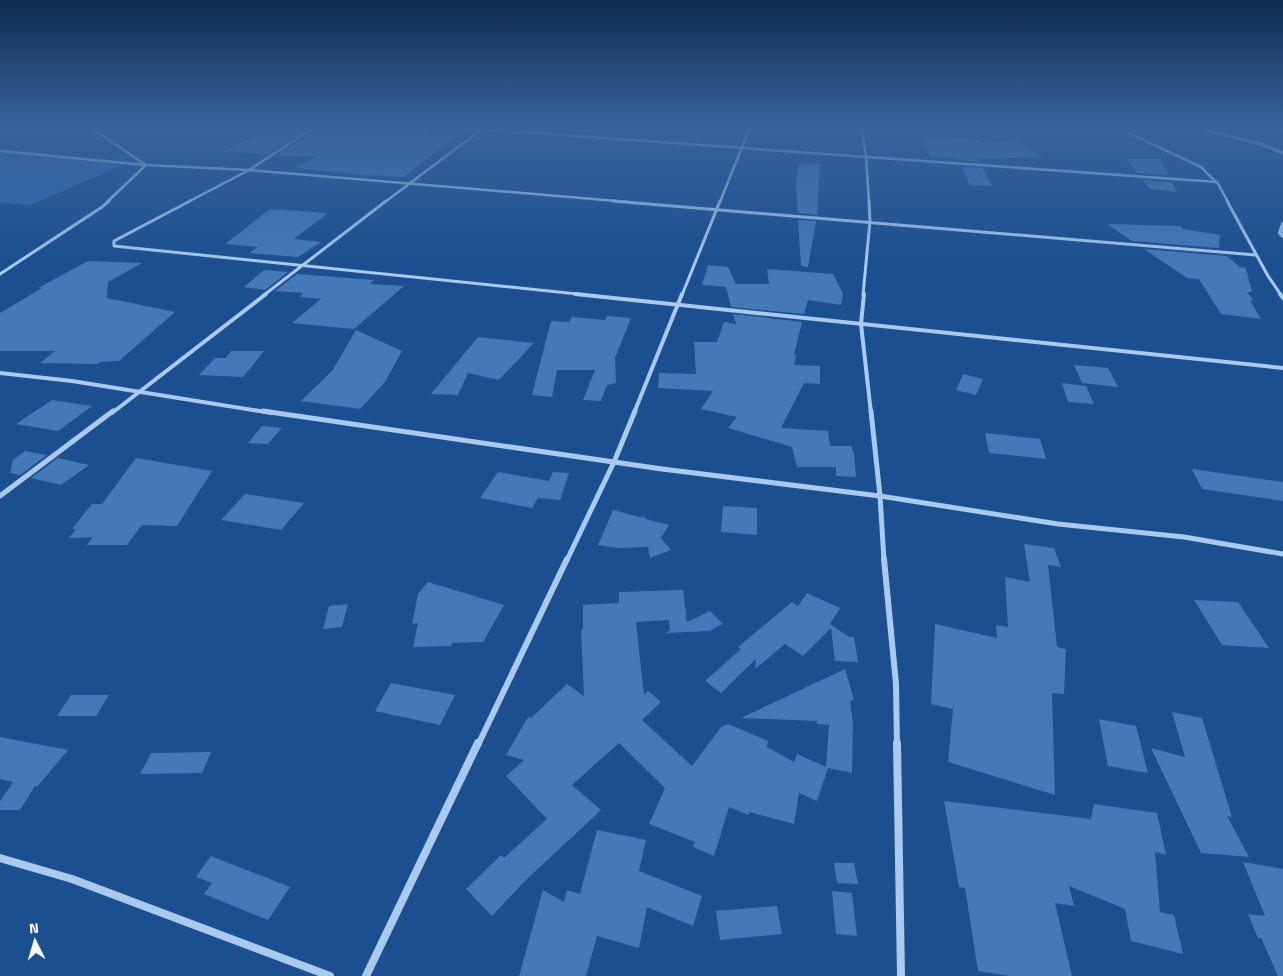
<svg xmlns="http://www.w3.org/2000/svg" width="1283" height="976" font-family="'Titillium Web',sans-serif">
<rect width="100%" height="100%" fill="#1b4f8f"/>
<polygon fill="#2e69ad" points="0,153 126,163 31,205 0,203"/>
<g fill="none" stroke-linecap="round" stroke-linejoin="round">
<polyline stroke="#9cc4f0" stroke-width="3" points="1194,127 1261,144 1283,153"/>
<polyline stroke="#9cc4f0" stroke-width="4" points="1283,224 1280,233 1283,236"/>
</g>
<g fill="#4478b7">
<polygon points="331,127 432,130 427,135 456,136 404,177 363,175 296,168 316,157 278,155 318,128"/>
<polygon points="282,129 305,130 268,154 225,151 260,133 276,133"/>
<polygon points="923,138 977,139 982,143 1016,141 1043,157 979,159 980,162 959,160 957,158 931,157"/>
<polygon points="1126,159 1160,159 1168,175 1137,173"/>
<polygon points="799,163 820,164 817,215 798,213 796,186"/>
<polygon points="962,167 983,168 992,186 970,185"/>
<polygon points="1142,180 1172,182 1177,192 1150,189"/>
<polygon points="270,209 328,213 294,239 321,242 298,257 249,253 258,247 225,244"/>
<polygon points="798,220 816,221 808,267 801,266"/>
<polygon points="1107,224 1181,226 1183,229 1220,235 1219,248 1132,241"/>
<polygon points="1144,249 1227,256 1240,267 1246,268 1252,292 1247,292 1254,301 1250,300 1261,319 1221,314 1199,279 1187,278"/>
<polygon points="88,261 142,263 108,282 107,298 175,312 119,361 100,362 97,364 40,363 55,351 0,351 0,313 42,288 38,288"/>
<polygon points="708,265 728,267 736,284 769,284 767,269 833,274 843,294 841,305 808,300 804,314 731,307 726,287 702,285"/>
<polygon points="264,270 288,272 265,290 244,287"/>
<polygon points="297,274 374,280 370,284 404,286 354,329 292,323 321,299 300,297 303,293 275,291"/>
<polygon points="733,314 802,322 794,354 796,355 794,365 820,366 820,384 804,383 781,428 828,431 830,446 851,446 854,454 856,477 836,476 836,467 797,467 792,447 728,428 737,417 701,409 713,391 658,388 659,373 696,374 694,342 717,342 724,322 736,324"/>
<polygon points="607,316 631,318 615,358 616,383 607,385 601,401 583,400 595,370 557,370 552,397 532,395 551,321 569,322 572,317 605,320"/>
<polygon points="356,330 402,351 385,382 360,409 301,401 332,371"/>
<polygon points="478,337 534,343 499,380 468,373 458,395 431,394"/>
<polygon points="231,351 264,351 243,377 199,375 215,358 226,358"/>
<polygon points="1074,365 1108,368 1118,387 1082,383"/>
<polygon points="963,374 983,379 976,395 956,390"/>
<polygon points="1062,383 1086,386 1094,404 1068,402"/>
<polygon points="52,400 92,406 58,431 16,424"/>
<polygon points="262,426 282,428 268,444 248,443"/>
<polygon points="985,433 1040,439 1046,459 989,453"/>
<polygon points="25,451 47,455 20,475 10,473 13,460"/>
<polygon points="58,458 89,465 61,485 31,478"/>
<polygon points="136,458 212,471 177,526 142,525 127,545 87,545 93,537 69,538 76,529 72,529 92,504 102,504"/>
<polygon points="1192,469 1283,482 1283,501 1202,489"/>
<polygon points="498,472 549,481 553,472 569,473 560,500 538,498 532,508 480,498"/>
<polygon points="245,494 304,503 281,530 221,520"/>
<polygon points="723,506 757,508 757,535 721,532"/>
<polygon points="613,510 643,518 642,514 646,519 669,525 661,538 671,550 650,558 648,547 618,548 598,545"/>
<polygon points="1024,544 1054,548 1061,567 1048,565 1057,647 1066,649 1064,694 1052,693 1055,795 948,762 953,709 931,704 935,624 997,638 996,625 1008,627 1005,577 1030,582"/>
<polygon points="428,582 504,605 483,642 452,643 451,646 413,647 418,623 412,624 418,594"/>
<polygon points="683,590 687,622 710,611 723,624 709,631 666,633 670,630 669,620 636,622 644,695 648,691 661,702 642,720 692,766 721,727 728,724 768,741 767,747 794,762 797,754 826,767 829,725 817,724 817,721 741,718 845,669 854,700 850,701 853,724 852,773 828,768 817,801 799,793 794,824 749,812 749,815 729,807 714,856 693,847 695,842 649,824 665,788 619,743 572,785 601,810 527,879 492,916 466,889 501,855 504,858 547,819 506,776 524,760 506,755 528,717 531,718 567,684 584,696 581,630 583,629 583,605 619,603 619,592"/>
<polygon points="807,593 840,608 830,624 849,637 854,637 858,662 835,661 831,628 803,656 785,644 755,669 756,659 721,693 705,681 741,649 738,647 792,602 798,606"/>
<polygon points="1194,600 1238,602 1269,648 1222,645"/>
<polygon points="348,604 342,627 323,629 329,606"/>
<polygon points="391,683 455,695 440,725 375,711"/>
<polygon points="71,695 109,695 96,716 57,716"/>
<polygon points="1172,712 1202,718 1232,817 1227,816 1249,857 1201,853 1151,748 1185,757"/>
<polygon points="1099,719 1136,726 1148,773 1108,766"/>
<polygon points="0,737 68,750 37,787 35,786 20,810 0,810 0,801 13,782 0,779"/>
<polygon points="211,752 202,773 140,774 151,753"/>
<polygon points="944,801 1091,819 1094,804 1157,813 1166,855 1155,852 1160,912 1174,915 1183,954 1131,941 1125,909 1069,886 1074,906 1055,903 1072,976 1009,976 978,971 965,888 959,887"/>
<polygon points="597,830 646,840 639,871 702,896 693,926 647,907 639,948 597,936 586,976 519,976 543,890 564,902 567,890 580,894"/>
<polygon points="211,856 290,887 268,920 204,894 212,883 196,877"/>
<polygon points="1243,862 1283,869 1283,976 1278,976 1261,938 1258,938 1248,914 1265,916"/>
<polygon points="834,863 854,863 858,884 837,883"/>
<polygon points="832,891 852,893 857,936 836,934"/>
<polygon points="777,906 782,934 720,940 716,911"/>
</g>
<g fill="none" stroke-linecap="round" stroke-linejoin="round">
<g stroke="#a9c9ee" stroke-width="2.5">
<polyline points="93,127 96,131 146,165 107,202"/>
<polyline points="448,127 1217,182 1228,202"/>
<polyline points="861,127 866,156 869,202"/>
<polyline points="1116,127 1201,167 1216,182"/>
<polyline points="1278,127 1283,129"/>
<polyline points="0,151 146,165 249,170 628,202"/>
<polyline points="188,202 249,170 315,127"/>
<polyline points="385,202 482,129"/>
<polyline points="720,202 750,127"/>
</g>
<g stroke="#a9c9ee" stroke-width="3">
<polyline points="190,201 114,241 114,246 587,295"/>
<polyline points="613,201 1256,255"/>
<polyline points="1227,201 1268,276 1281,295"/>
<polyline points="0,274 102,207 109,201"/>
<polyline points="264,295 386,201"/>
<polyline points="682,295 720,201"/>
<polyline points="863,295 870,221 869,201"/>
</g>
<g stroke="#a9c9ee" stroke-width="4">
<polyline points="575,294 1283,368"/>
<polyline points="864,294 861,324 871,413"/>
<polyline points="1280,294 1283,298"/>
<polyline points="0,373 72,381 272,413"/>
<polyline points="112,413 266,294"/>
<polyline points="634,413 682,294"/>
</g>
<g stroke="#a9c9ee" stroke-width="5">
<polyline points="263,411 662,469 880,496 871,411"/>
<polyline points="0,496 113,411"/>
<polyline points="567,560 614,462 635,411"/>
<polyline points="884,560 880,496 1058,524 1184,537 1283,554"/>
</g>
<g stroke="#a9c9ee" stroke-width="6">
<polyline points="884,559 896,684 897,745"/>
<polyline points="478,745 567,559"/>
</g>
<g stroke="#a9c9ee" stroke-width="8">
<polyline points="897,743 901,976"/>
<polyline points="0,858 72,879 330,976"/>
<polyline points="366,976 478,743"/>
</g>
</g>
<linearGradient id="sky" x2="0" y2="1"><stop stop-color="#0f2b4f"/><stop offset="0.48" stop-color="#39639b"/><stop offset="1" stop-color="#39639b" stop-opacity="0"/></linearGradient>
<rect width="1283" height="264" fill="url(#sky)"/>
<g transform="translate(35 941) rotate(355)" stroke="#1b4f8f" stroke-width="4" paint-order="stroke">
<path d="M0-4L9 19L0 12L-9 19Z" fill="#ffffff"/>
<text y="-8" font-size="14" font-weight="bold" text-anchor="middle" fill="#ffffff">N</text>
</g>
</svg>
